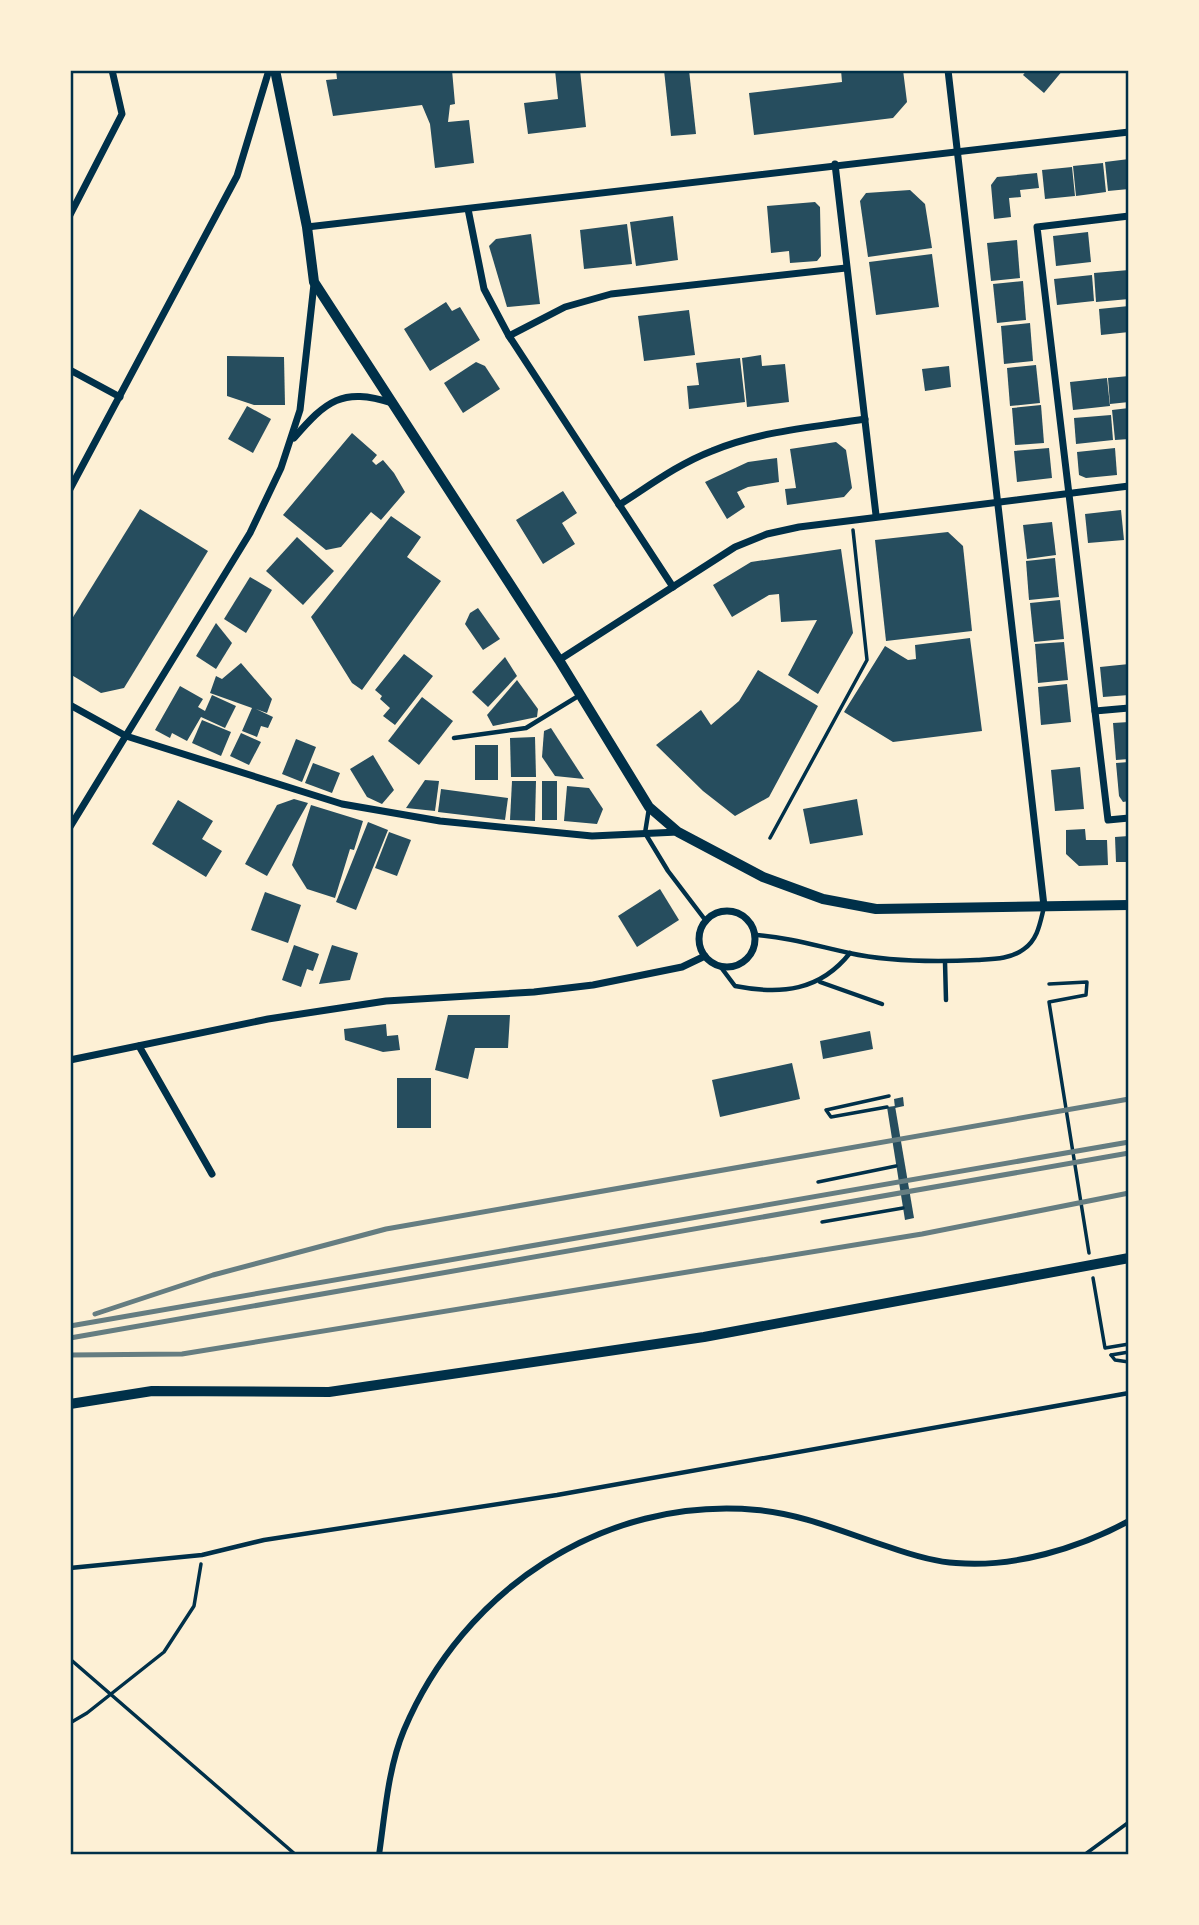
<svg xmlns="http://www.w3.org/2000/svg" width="1199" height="1925" font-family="'Titillium Web',sans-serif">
<rect width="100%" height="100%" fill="#fdf0d5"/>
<g fill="#264d5e">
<polygon points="336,70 452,70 455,104 450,105 448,122 469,120 474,163 435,168 430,124 422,105 333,116 326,80 337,79"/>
<polygon points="555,70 580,70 586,127 528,134 524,103 558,99"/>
<polygon points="664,70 689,70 696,134 671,136"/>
<polygon points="841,70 903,70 907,102 893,118 754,135 749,93 842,82"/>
<polygon points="1027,70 1063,70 1044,93 1023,75"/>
<polygon points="1129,159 1129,189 1108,191 1105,162"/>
<polygon points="1103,163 1106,192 1076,196 1073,166"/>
<polygon points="1072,167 1075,196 1045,199 1042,170"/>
<polygon points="1037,173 1039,188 1020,190 1021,197 1009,198 1011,217 994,219 991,185 997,177"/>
<polygon points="910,190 925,204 932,248 868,257 860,201 866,193"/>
<polygon points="815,202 820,207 821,256 817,261 790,263 789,251 771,253 767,206"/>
<polygon points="673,216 678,260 636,266 630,222"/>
<polygon points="627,224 632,264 584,269 580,230"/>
<polygon points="1088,232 1091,262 1056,266 1053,236"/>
<polygon points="531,234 540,304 507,307 489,246 496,239"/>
<polygon points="1017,240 1020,278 991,281 987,243"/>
<polygon points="932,254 939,307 876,315 869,262"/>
<polygon points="1129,270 1129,299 1096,302 1094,273"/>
<polygon points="1092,275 1094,301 1057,305 1054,279"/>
<polygon points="1023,281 1026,320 997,323 993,284"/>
<polygon points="446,302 452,311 460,307 480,340 430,371 404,329"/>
<polygon points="1129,306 1129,332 1101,335 1099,309"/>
<polygon points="689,310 695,355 644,361 638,316"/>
<polygon points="1030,323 1033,361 1004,364 1001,326"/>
<polygon points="761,355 762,366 785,364 789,402 747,407 742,358"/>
<polygon points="227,356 284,357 285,405 254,405 227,396"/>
<polygon points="740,358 745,402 689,409 687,386 699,385 696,363"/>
<polygon points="476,362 485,366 500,389 463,413 444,383"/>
<polygon points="1036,365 1040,403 1010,406 1007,368"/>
<polygon points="949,366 951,387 925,391 922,369"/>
<polygon points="1129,376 1129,402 1110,404 1108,378"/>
<polygon points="1107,378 1110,406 1073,410 1070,382"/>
<polygon points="1041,405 1044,443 1015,445 1012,408"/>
<polygon points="247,406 271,419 253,453 228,439"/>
<polygon points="1129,408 1129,439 1115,440 1112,410"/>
<polygon points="1111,415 1113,440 1076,444 1074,418"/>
<polygon points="352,433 377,455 372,461 376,465 383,460 394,473 405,492 381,520 371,512 341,547 326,550 283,515"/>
<polygon points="836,442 846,450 852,488 844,497 787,505 785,489 796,488 790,449"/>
<polygon points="1049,448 1052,478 1017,482 1014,451"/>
<polygon points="1115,448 1117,475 1086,478 1079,475 1077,452"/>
<polygon points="777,458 779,482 748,487 737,492 745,507 727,519 705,482 748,462"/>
<polygon points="563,491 577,513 562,523 575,544 543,564 516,520"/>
<polygon points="140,509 208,551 124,688 101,693 70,674 70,622"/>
<polygon points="1121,510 1124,540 1088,543 1085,514"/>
<polygon points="391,516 421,537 407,557 441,581 362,690 352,683 311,617"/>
<polygon points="1052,522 1056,555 1027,559 1023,525"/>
<polygon points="948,532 963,546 972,631 886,641 875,540"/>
<polygon points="297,537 334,571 303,605 266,571"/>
<polygon points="841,549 853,633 818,694 788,675 817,620 781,622 779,594 769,595 732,617 713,585 751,562"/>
<polygon points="1055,558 1059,597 1029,600 1026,561"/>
<polygon points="250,577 272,590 246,633 224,619"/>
<polygon points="1060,600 1064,639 1034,642 1030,603"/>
<polygon points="478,608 500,639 483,650 465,624 470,613"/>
<polygon points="216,623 232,643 216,669 196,656"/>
<polygon points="970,638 982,731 893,742 844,712 885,646 908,660 916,659 915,645"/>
<polygon points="1064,642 1068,680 1038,683 1035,644"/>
<polygon points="404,654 433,676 395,725 383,716 390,708 380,699 382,696 375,690"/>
<polygon points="505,657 517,676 488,707 472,692"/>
<polygon points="241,663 272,699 267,713 256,709 273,717 268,728 261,726 257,737 242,731 252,708 210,693 216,676 222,679"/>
<polygon points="1129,664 1129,695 1103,697 1100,667"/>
<polygon points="758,670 818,706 769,797 735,816 703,791 656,745 701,710 711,725 739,701"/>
<polygon points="517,680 538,709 537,717 493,726 487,715"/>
<polygon points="1067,684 1071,722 1041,725 1038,687"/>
<polygon points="180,686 203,699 198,707 205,711 212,695 236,706 225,728 201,717 187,741 172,733 170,738 155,730"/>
<polygon points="422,697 453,721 419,765 388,741"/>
<polygon points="202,720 231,732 221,756 192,743"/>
<polygon points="1129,722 1129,759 1116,760 1113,723"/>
<polygon points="551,728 584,779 555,776 542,757 544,731"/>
<polygon points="241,733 261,742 249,765 230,756"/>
<polygon points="535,737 536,777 511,777 510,738"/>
<polygon points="296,739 316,747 302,782 282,774"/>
<rect x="475" y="745" width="23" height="35"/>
<polygon points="373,755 394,790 382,804 367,797 350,769"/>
<polygon points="1129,762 1129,801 1123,802 1119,796 1116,763"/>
<polygon points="313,763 340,773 332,793 305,783"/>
<polygon points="1080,767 1084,809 1055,811 1051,770"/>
<polygon points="425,780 439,781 435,811 406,808"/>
<polygon points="512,781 536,781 535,821 510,820"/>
<rect x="542" y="781" width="15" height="39"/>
<polygon points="567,786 589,788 603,809 597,824 564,821"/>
<polygon points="441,789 508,798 505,820 438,812"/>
<polygon points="294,799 308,803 267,876 245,864 277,805"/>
<polygon points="857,799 863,835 810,844 803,809"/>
<polygon points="178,800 213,821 202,839 222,851 206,877 152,844"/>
<polygon points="311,805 363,821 354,850 350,849 335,898 307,889 292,865"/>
<polygon points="368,822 388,830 356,910 336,902"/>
<polygon points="1085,829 1086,840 1107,840 1108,865 1079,866 1066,854 1066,830"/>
<polygon points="389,832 411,840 397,876 375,868"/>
<polygon points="1129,836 1129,862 1116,862 1115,837"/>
<polygon points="660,889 679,920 637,947 618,916"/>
<polygon points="265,892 301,905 288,943 251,930"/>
<polygon points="294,945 319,954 313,971 307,969 301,987 282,980"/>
<polygon points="332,945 358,953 350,980 319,984"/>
<polygon points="448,1015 510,1015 508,1048 475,1048 468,1079 435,1070"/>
<polygon points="386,1024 387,1036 398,1035 400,1050 383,1052 345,1040 344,1029"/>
<polygon points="870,1031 873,1049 823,1059 820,1041"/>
<polygon points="792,1063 800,1099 720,1117 712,1080"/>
<rect x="397" y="1078" width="34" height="50"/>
<polygon points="903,1097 904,1106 895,1108 894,1099"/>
<polygon points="895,1106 914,1218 905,1220 887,1107"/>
</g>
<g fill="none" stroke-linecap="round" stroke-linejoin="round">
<g stroke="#003049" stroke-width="3.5">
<polyline points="770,838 867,660 853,530"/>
<polyline points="1049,984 1087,982 1086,995 1049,1002 1089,1253"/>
<polyline points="887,1107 831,1117 826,1110 889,1096"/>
<polyline points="818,1182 896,1166"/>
<polyline points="822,1222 903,1208"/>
<polyline points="1093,1278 1105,1348 1129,1344"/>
<polyline points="1111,1355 1115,1360 1129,1362"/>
<polyline points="1111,1355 1129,1352"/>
<polyline points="70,1659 296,1855"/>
<polyline points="70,1723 87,1713 164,1652 194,1606 201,1564"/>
<polyline points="1084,1855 1129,1822"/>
</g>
<g stroke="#003049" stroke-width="4.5">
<polyline points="454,738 526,728 580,695"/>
<polyline points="649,808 645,833 668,871 706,921"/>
<path d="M755 935C788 937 817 946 849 953 890 962 935 962 977 960 993 959 1011 959 1024 949 1038 939 1040 923 1044 907"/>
<polyline points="945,962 946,1000"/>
<path d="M720 966 735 986C781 995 820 991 850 953"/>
<polyline points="820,982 882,1004"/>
<polyline points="70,1568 202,1555 264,1540 557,1495 1129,1393"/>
</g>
<path stroke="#003049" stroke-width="6" d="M379 1855C385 1814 388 1768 404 1730 463 1590 603 1496 757 1510 803 1514 845 1533 889 1547 909 1554 935 1562 956 1563 1014 1568 1079 1548 1129 1521"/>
<g stroke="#003049" stroke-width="7">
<polyline points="948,70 1044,906"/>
<polyline points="835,164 876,515"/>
<polyline points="468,209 484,289 509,336 673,587"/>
<polyline points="70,215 122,114 112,70"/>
<polyline points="1129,216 1037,227 1108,820 1129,818"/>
<polyline points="307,227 1129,132"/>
<polyline points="509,336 565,307 611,294 846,268"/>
<polyline points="70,370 120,397"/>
<path d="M294 438C326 401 342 387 392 403"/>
<polyline points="70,489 237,176 269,70"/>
<path d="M619 505C649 486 678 464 712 451 760 431 815 427 865 419"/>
<polyline points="559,660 735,547 767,534 799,527 1129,486"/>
<polyline points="70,705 126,736 342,804 440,821 592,836 678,832"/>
<polyline points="1095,711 1129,708"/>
<polyline points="70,827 250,533 281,468 300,410 314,284"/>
<circle cx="727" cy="939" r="28"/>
<polyline points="139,1046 212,1174"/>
<polyline points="70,1060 268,1019 386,1001 534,992 593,985 682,967 705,956"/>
</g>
<polyline stroke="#003049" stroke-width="10" points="70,1404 152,1391 329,1392 704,1337 1129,1258"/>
<polyline stroke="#003049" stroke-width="10" points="275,70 307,227 314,282 559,660 649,807 678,832 763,877 823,899 876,909 1129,905"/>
<g stroke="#657d81" stroke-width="5">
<polyline points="95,1314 213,1275 386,1229 1129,1099"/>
<polyline points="70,1326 1129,1142"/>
<polyline points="70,1338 1129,1153"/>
<polyline points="70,1355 182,1354 922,1234 1129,1193"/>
</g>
</g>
<rect width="1199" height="1925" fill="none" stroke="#fdf0d5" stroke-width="144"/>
<rect x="72" y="72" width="1055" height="1781" fill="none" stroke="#003049" stroke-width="2.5"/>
</svg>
